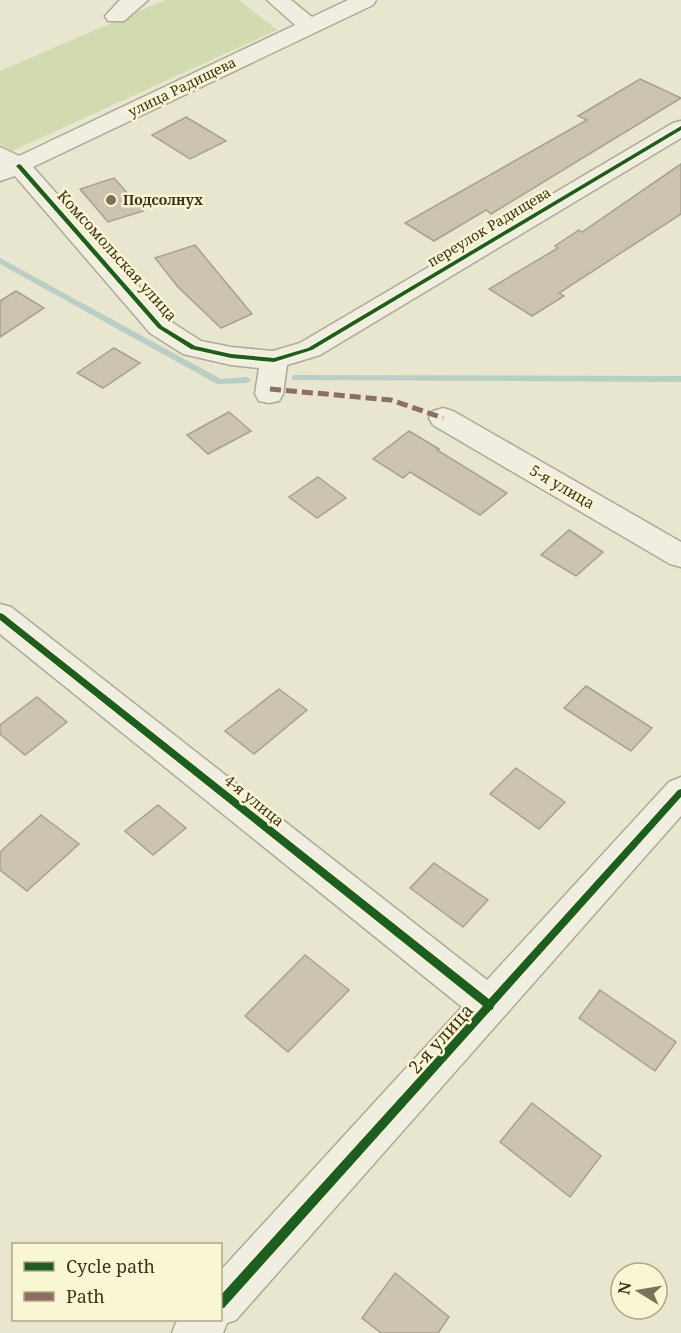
<svg xmlns="http://www.w3.org/2000/svg" width="681" height="1333" font-family="'Noto Serif',serif">
<rect width="100%" height="100%" fill="#e8e6ce"/>
<polygon fill="#d1dbaf" points="165,0 239,0 277,30 12,151 0,144 0,71"/>
<g fill="none" stroke-linecap="round" stroke-linejoin="round">
<g fill="#b9cfc6" fill-rule="evenodd">
<polygon points="0,258 221,379 247,377 251,380 247,383 217,384 0,264"/>
<polygon points="295,375 681,376 681,382 292,380 292,376"/>
</g>
</g>
<g fill="#ccc4ae" stroke="#a9a18c" stroke-width="1.5">
<polygon points="640,79 681,98 491,214 486,210 434,241 405,223 587,120 578,116"/>
<polygon points="186,117 226,141 190,159 152,135"/>
<polygon points="681,164 681,214 559,293 564,296 532,316 489,289 558,248 555,246 579,230 582,232"/>
<polygon points="114,178 143,211 108,222 80,189"/>
<polygon points="195,245 252,314 221,328 178,287 155,258"/>
<polygon points="16,291 44,308 0,337 0,301"/>
<polygon points="114,348 140,363 103,388 77,373"/>
<polygon points="229,412 251,431 208,454 187,435"/>
<polygon points="409,431 439,449 437,450 507,493 480,515 410,472 403,478 373,459"/>
<polygon points="318,477 346,498 317,518 289,497"/>
<polygon points="569,530 603,552 576,576 541,555"/>
<polygon points="586,686 652,728 631,751 564,708"/>
<polygon points="279,689 307,710 254,754 225,731"/>
<polygon points="37,697 67,722 25,755 0,734 0,725"/>
<polygon points="516,768 565,802 539,829 490,794"/>
<polygon points="158,805 186,828 153,855 125,831"/>
<polygon points="41,815 79,844 27,891 0,870 0,852"/>
<polygon points="434,863 488,900 463,927 410,888"/>
<polygon points="305,955 349,990 288,1052 245,1016"/>
<polygon points="600,990 676,1042 655,1071 579,1018"/>
<polygon points="532,1103 601,1156 570,1197 500,1142"/>
<polygon points="395,1273 449,1317 438,1333 381,1333 362,1318"/>
</g>
<g fill="none" stroke-linecap="round" stroke-linejoin="round">
<defs>
<g id="minor">
<polygon points="120,0 148,0 124,21 108,21 105,16"/>
<polygon points="267,0 291,0 312,17 348,0 376,0 373,5 33,167 170,321 201,341 231,347 273,351 300,343 673,123 681,121 681,138 320,355 287,365 283,394 279,401 269,403 259,401 255,394 259,368 231,365 183,354 150,333 15,176 0,181 0,147 19,156 295,25"/>
<polygon points="443,408 453,411 681,542 681,567 670,564 433,425 429,418 433,411"/>
<polygon points="0,604 11,607 487,980 669,782 681,777 681,816 236,1320 227,1323 223,1333 172,1333 177,1320 220,1320 220,1271 462,1007 0,634"/>
</g>
</defs>
<use href="#minor" stroke="#adaa96" stroke-width="3"/>
<use href="#minor" fill="#efeee0" fill-rule="evenodd"/>
<polyline stroke="#8d6e63" stroke-width="5" stroke-dasharray="11 5" stroke-linecap="butt" points="270,389 391,400 443,418"/>
<defs>
<g id="cycleway">
<polygon points="681,126 681,130 312,350 274,362 231,358 191,349 158,328 16,166 19,164 21,165 162,326 195,346 231,354 274,358 308,348"/>
<polygon points="0,613 3,614 489,999 678,790 681,789 681,797 494,1006 493,1009 491,1010 224,1308 220,1309 220,1296 483,1006 0,620"/>
</g>
</defs>
<use href="#cycleway" stroke="#f9f6d3" stroke-width="3"/>
<use href="#cycleway" fill="#1b5e20" fill-rule="evenodd"/>
</g>
<circle fill="#7a725b" stroke="#f9f6d3" stroke-width="2" cx="111" cy="200" r="6"/>
<g text-anchor="middle" stroke-width="5" stroke-linejoin="round" paint-order="stroke">
<g font-size="14" fill="#3e331d" stroke="#f9f6d3">
<text transform="translate(182 87) rotate(-26)" y="5">улица Радищева</text>
<text transform="translate(489 227) rotate(-31)" y="5">переулок Радищева</text>
</g>
<g font-size="14" font-weight="bold" fill="#3e331d" stroke="#f9f6d3" text-anchor="start">
<text x="123" y="205">Подсолнух</text>
</g>
<g font-size="15" fill="#3e331d" stroke="#f9f6d3">
<text transform="translate(117 256) rotate(48)" y="5">Комсомольская улица</text>
<text transform="translate(562 487) rotate(30)" y="5">5-я улица</text>
<text transform="translate(254 801) rotate(39)" y="5">4-я улица</text>
</g>
<g font-size="18" fill="#3e331d" stroke="#f9f6d3">
<text transform="translate(441 1039) rotate(-48)" y="6">2-я улица</text>
</g>
</g>
<rect x="12" y="1243" width="210" height="78" fill="#f9f6d3" stroke="#aea88a" stroke-width="1.5"/>
<rect x="24" y="1262" width="30" height="9" fill="#1b5e20" stroke="#aea88a" stroke-width="1.5"/>
<text x="66" y="1273" font-size="18" fill="#3e331d">Cycle path</text>
<rect x="24" y="1292" width="30" height="9" fill="#8d6e63" stroke="#aea88a" stroke-width="1.5"/>
<text x="66" y="1303" font-size="18" fill="#3e331d">Path</text>
<g transform="translate(639 1291) rotate(281)"><circle r="28" fill="#f9f6d3" stroke="#aea88a" stroke-width="1.5"/>
<path d="M0-4.5L10 22L0 15L-10 22Z" fill="#7a725b"/>
<text y="-9" font-size="16" font-weight="bold" text-anchor="middle" fill="#3e331d">N</text>
</g>
</svg>
